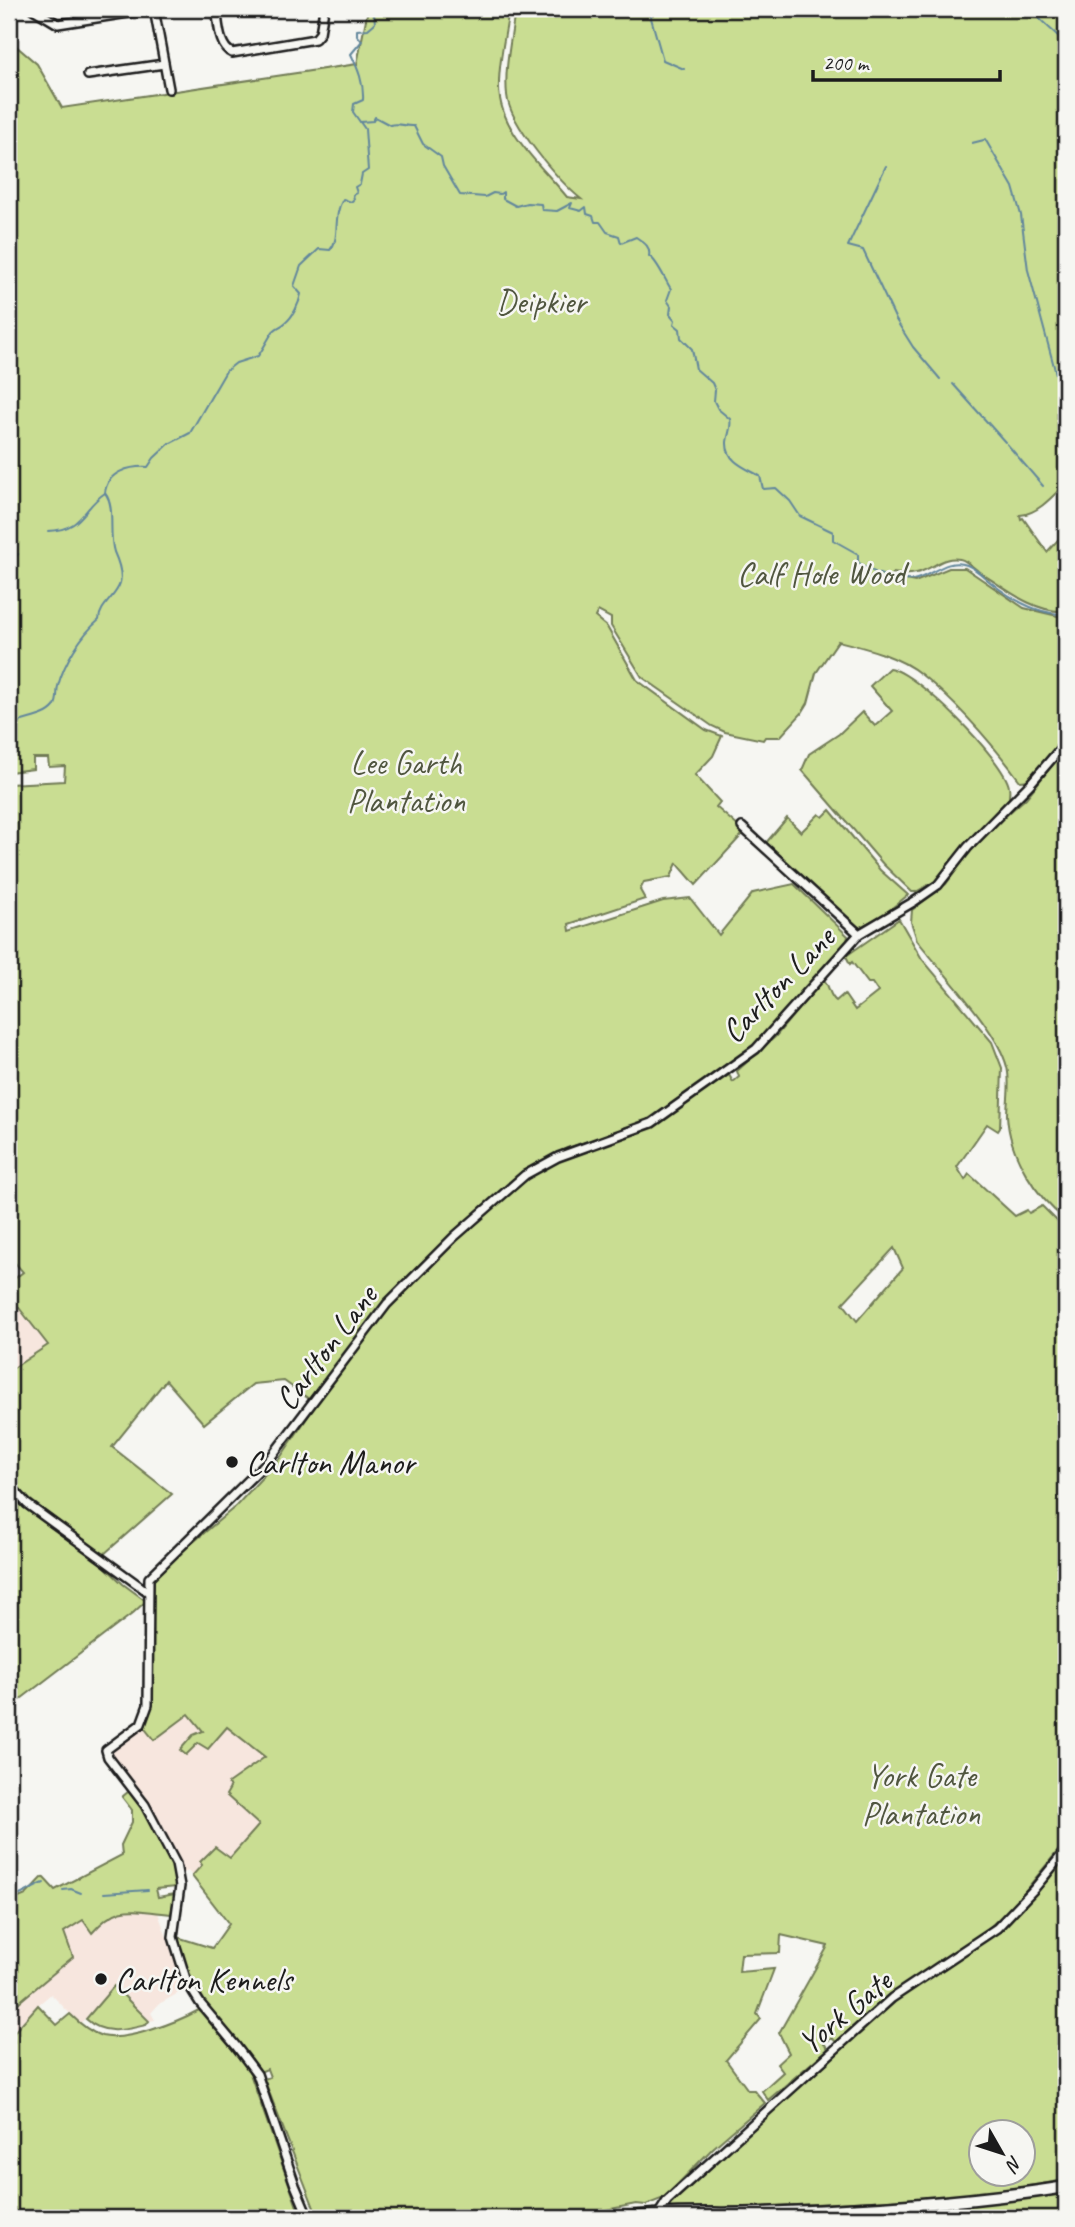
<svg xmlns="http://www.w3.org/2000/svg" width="1075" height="2227" font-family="Caveat,sans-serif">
<rect width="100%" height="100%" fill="#f6f6f2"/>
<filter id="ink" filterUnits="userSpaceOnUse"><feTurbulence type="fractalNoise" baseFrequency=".0143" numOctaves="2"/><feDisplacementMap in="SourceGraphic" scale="14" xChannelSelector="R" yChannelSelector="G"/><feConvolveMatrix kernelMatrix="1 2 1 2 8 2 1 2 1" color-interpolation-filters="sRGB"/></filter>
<g filter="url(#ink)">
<g fill="#f7e6de">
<polygon points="9,1295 49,1345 9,1371"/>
<polygon points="189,1713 203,1731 198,1743 208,1749 227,1727 266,1758 228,1783 260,1825 230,1858 214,1847 200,1862 203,1865 192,1876 188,1871 184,1873 165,1830 142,1793 109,1752 142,1725 155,1740"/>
<polygon points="127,1910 158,1913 186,1989 159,2004 151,2013 155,2020 149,2021 114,1987 80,2024 51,1994 38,2005 15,2031 14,2042 9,2043 9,2022 15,2017 9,2011 40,1982 63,1966 64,1932 83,1920 92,1932 109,1914"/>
</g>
<g fill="#c9dd92" stroke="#727c57" stroke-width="2" fill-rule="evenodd">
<path d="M368 9H509C506 33 499 59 499 84 497 129 541 165 567 197L581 199C560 182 509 124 507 95 504 67 512 37 515 9H1066V483C1054 495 1038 514 1020 515L1021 519 1023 518 1047 552 1066 531V611C1035 614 1003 587 978 571 973 567 966 560 960 559 937 554 927 581 893 573L890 577 915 582 949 568H965L1024 608 1066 618V738L1030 780 1020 781C992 743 959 705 922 675 899 656 866 648 838 641L816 673 808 703 802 713 780 737H765L763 740 725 732 712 726 642 677 611 626V618L598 611 595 617 607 627 637 680 706 730 722 736 713 756 695 775 720 802 716 807 739 827 742 835 696 885 677 863 671 877 644 882 640 890 645 899 569 924 570 931 663 901 690 898 719 935 753 893 794 884 848 936 847 941 757 1042 740 1057 692 1090 693 1092 643 1124 567 1148 520 1174 420 1264 386 1300 309 1399 284 1381 253 1384 204 1424 166 1380 112 1447 172 1494 103 1555 28 1498 9 1477V1371L48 1345 9 1295V1283L23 1272 9 1256V784L64 781 65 766 49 767 48 758H33V769L9 772V40L37 64 62 108 357 64Z"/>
<path d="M889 668C916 671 1004 760 1009 787 1010 790 1009 794 1009 798L936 881 916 892H912L883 864 802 770 809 754 839 734 862 712 875 726 892 711 870 686Z"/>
<path d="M1066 748V1220C1036 1197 1009 1155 1007 1115 1007 1100 1011 1082 1007 1067 997 1028 943 974 917 940L911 922 912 910 946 884 969 853 993 827 1026 798Z"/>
<polygon points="830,810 880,870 908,895 882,916 856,929 765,844 787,818 801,832 819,814 823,817"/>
<path d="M899 919 922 959 992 1042 1002 1068 1000 1128 998 1131 987 1124 957 1167 965 1180 969 1174 1015 1216 1027 1210 1029 1213 1042 1206 1066 1230V1841L1012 1907 983 1933 887 1996 836 2042 832 2038 824 2043 828 2049 768 2100 762 2091 783 2072 777 2064 789 2053 779 2033 828 1946 781 1935 780 1953 741 1954 739 1972 774 1969 757 2014 761 2019 726 2060 748 2090H754L765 2103 713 2148 664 2198 646 2205 636 2204 565 2218H318L264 2079 270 2077 267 2069 257 2073C241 2043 217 2021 198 1994 190 1981 180 1952 177 1937L212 1948 229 1924 192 1876 202 1865 200 1862 215 1847 230 1858 259 1825 226 1795 230 1788 228 1783 265 1757 227 1727 208 1749 198 1743 186 1755 180 1750 193 1735 203 1731 189 1714 154 1740 142 1725 149 1714 151 1702V1594L153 1582 158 1572 236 1506 280 1458 326 1390 393 1303 444 1251 525 1179 557 1160 653 1125 729 1075 733 1082 739 1077 737 1071 776 1036 823 979C830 985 828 995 836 1001L844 994 855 1010 878 992 872 983H868L852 962 850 964 846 956ZM894 1248 903 1268 857 1321 843 1303Z"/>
<polygon points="9,1497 102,1564 123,1584 146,1601 132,1614 9,1708"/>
<path d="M129 1791C149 1810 174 1859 176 1887L156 1889 158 1897 175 1894 171 1914C132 1911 120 1901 92 1933L83 1920 64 1932 73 1957 12 2008 10 2011 15 2017 9 2021V1902L26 1895 43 1877 55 1890 122 1855 121 1845 132 1822V1810L122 1797Z"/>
<path d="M1066 1856V2180L965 2196 742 2208H666L892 2001 1019 1910 1049 1879ZM981 2132H1023V2174H981Z"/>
<path d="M114 1986 149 2021 146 2025C125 2030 104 2036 86 2019Z"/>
<path d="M38 2005 57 2025 70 2014C79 2023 89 2032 102 2036 127 2042 177 2022 199 2010L248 2068 301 2218H9V2043L14 2042 13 2035 15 2031Z"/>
<polygon points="1066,2193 1066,2218 829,2218 829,2213 983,2204"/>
</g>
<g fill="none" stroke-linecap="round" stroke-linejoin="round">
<g stroke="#62879c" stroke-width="2">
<polyline points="652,9 651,18 663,60 684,69"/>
<polyline points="1029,9 1058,36"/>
<path d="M360 122 373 121 375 117 390 125C398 122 405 127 414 126L423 144 441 157 443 166 460 195 485 197 493 193 500 194 503 192V199L516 206 527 203 541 204 542 210 557 211 572 203 570 208 581 211 586 207 587 214 593 216 595 222H600L607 232 619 236 621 243 636 237C643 242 651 246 649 256 657 260 665 280 671 289L667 300 671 306 670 314 675 320 674 324 680 329 681 338 692 349 696 369 712 383 715 390 714 401 718 409 730 419C732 428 728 433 727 442 726 462 746 468 760 476L763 489 776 488 790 501 800 516 833 532V540L858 554V562C869 572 897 582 913 580 931 577 946 557 967 565 975 568 983 576 989 581 1011 599 1037 615 1066 614"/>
<polyline points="985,139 1013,187 1021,215 1028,270 1066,411"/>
<polyline points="972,143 984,140"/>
<polyline points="886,166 848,246 863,250 896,320 913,347 940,379"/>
<polyline points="953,384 1005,442"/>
<polyline points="1007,444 1043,486"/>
<path d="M48 531C83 530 82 508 105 493"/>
<polyline points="9,565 18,554"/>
<path d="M9 727C21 718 44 719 54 707 59 700 56 693 58 686 64 663 81 635 99 620 99 606 116 597 120 583 123 573 118 561 114 552 108 533 116 507 105 493 107 471 131 466 148 467L154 458 169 444 190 433 226 371 236 363 258 356C263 349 267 341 272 333 275 328 281 327 285 323 293 317 299 304 301 294L294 286 301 266 319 249 330 250C341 239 332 217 343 199L351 202 354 199 353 195 357 193 355 187 360 184 362 174 368 170 365 129 353 112 354 104 363 100C364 83 358 69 351 54L362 41 357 35V30L368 29 375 23 374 14 368 9"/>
<polyline points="63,1890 71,1889 81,1893"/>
<polyline points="104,1893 148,1890"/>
<path d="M9 1899C21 1896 31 1888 44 1883"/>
</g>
<defs>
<g id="street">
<polyline points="33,9 58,24 154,9"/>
<polyline points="154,9 169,89"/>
<path d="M216 9C219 23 218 46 232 53L315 39 320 33 324 9"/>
<polyline points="88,75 164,64"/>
<polyline points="742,827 859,934"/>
<polyline points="9,1484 27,1504 148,1592"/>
<polyline points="658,2215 667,2201 892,1998 997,1928 1034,1889 1066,1850"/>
<polyline points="309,2218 295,2185 257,2074 236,2046 200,2003 187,1982 173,1937 180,1886 176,1864 145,1805 108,1757 106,1750 141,1724 148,1705 149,1578 268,1461 387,1304 454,1237 525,1175 558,1157 652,1123 756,1049 859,934 915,901 938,885 968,847 1030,784 1066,742"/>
</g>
<path id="secondary" d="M628 2218C672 2211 718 2215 762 2213 864 2209 966 2203 1066 2187"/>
</defs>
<use href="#street" stroke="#1c1c1c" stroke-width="12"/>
<use href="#secondary" stroke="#1c1c1c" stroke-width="15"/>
<use href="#street" stroke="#f6f6f2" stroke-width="7"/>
<use href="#secondary" stroke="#f6f6f2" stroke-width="10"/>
</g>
</g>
<g fill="#1c1c1c" stroke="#f6f6f2" stroke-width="2.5">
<circle cx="232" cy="1462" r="7"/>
<circle cx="101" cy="1979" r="7"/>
</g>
<g text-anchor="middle" stroke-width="5" stroke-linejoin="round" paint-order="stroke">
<g font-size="33" fill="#50563f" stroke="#f6f6f2">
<text x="541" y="313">Deipkier</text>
<text x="821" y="585">Calf Hole Wood</text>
<text x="406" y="774">Lee Garth<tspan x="406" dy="38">Plantation</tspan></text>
<text x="921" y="1787">York Gate<tspan x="921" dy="38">Plantation</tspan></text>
</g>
<g font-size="33" fill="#1c1c1c" stroke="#f6f6f2">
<text transform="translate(777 984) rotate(-46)" y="12">Carlton Lane</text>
<text transform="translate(325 1347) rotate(-53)" y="12">Carlton Lane</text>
<text transform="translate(844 2011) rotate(-40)" y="12">York Gate</text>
</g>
<g font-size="33" fill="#1c1c1c" stroke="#f6f6f2" text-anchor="start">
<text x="246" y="1474">Carlton Manor</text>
<text x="115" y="1991">Carlton Kennels</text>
</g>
</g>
<rect width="1075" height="2227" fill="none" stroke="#f6f6f2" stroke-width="35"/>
<rect x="18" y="18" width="1040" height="2192" fill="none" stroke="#1c1c1c" stroke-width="2.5" filter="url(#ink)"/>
<g transform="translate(1002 2153) rotate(129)"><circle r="33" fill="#f6f6f2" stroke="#9f9f9c" stroke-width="2"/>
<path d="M0-5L12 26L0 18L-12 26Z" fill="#1c1c1c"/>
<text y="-10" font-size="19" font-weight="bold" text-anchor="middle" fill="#1c1c1c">N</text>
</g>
<path d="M813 70v10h187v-10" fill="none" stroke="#1c1c1c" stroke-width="3.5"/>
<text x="823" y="70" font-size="21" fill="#1c1c1c" stroke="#f6f6f2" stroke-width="5" paint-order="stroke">200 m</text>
</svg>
